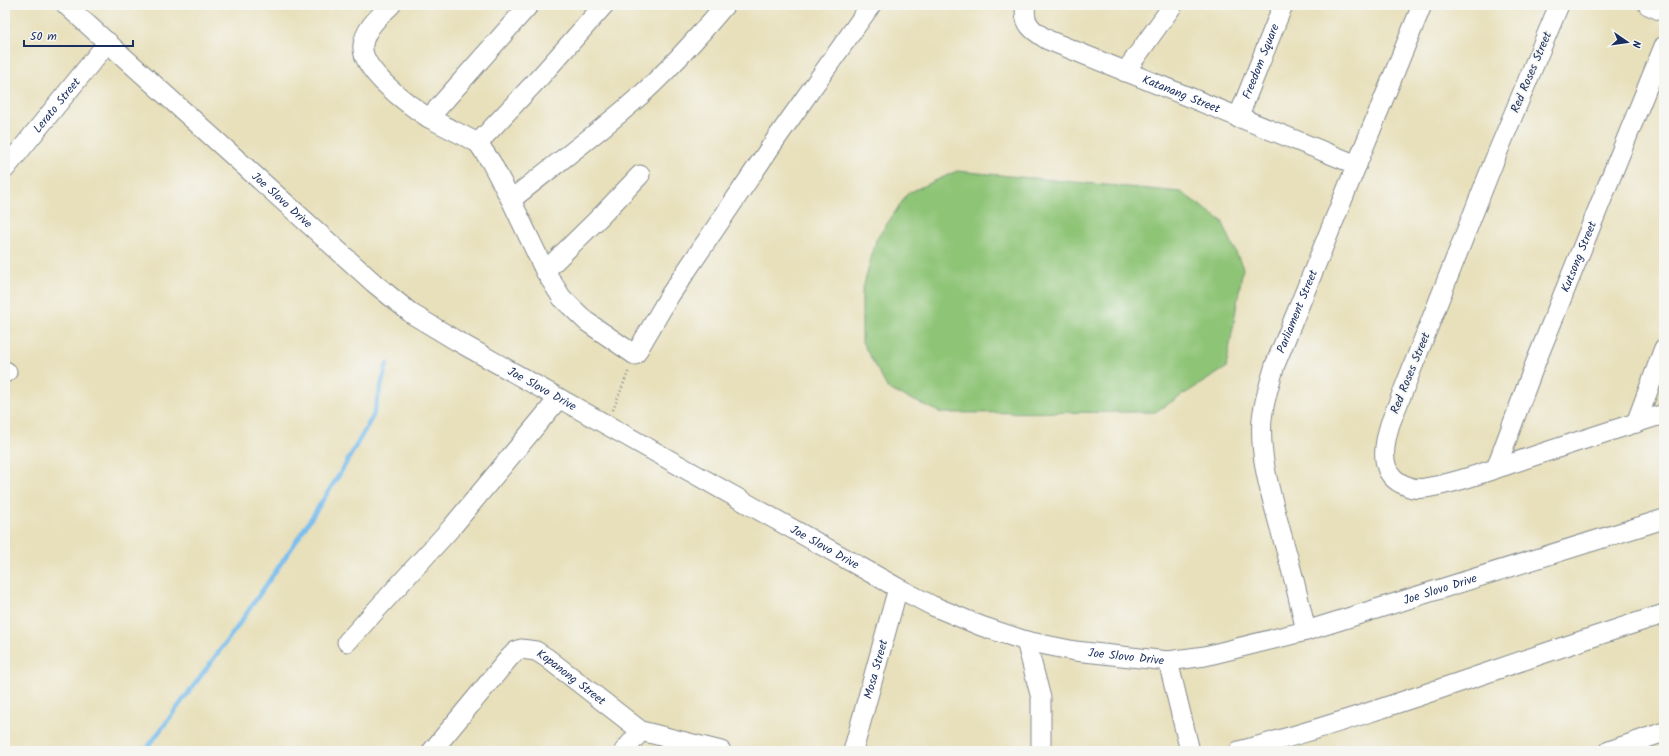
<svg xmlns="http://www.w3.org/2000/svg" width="1669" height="756" font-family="Kalam,sans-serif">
<rect width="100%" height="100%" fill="#f6f6f2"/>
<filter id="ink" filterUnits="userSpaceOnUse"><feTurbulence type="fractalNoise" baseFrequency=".025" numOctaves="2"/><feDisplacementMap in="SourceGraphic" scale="8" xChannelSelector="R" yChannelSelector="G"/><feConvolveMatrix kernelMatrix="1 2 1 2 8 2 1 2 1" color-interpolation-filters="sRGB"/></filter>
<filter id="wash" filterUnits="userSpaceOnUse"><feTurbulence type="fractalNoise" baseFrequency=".012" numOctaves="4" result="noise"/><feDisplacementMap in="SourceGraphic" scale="16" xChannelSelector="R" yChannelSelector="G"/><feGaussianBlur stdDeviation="0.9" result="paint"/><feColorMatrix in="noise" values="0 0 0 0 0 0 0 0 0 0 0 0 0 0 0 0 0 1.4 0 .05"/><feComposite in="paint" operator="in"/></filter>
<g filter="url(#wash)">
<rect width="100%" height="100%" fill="#e8e0bb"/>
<polygon fill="#8ec476" stroke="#547a6a" points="957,171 1181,192 1222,221 1243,268 1226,368 1155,412 942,413 888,389 862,342 862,292 876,240 908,193"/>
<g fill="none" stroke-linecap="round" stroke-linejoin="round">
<polyline stroke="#77bdee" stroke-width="4.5" points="145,751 235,630 295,543 341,472 373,416 387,364"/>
</g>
</g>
<g filter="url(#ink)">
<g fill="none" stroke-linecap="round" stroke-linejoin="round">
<defs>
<g id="minor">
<path id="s1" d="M66 5 374 283 412 314 457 341 898 588 933 606 981 626 1026 641 1075 651 1168 661 1205 656 1306 631 1664 519"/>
<path d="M391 5C380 16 365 28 363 45 360 70 410 106 429 118L529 5"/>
<path id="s2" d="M1026 5C1022 24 1033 31 1048 40L1357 165"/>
<path d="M1559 5 1494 161 1390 424C1383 447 1378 476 1407 486 1413 489 1419 489 1425 488 1454 484 1485 472 1513 463 1563 446 1613 430 1664 414"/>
<polyline points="1648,5 1664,12"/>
<polyline points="1125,72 1173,5"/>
<polyline points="429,118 478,143 491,162 511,200 545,271 562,298 587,322 635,355 670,295 776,139 871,5"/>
<path id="s3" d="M1238 118 1283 5"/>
<polyline points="478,143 541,76 604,5"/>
<path id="s4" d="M5 169 108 42"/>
<path d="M511 200C554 165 600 132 642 94 672 67 699 36 725 5"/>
<polyline points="545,271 601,216 640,175"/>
<polyline points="5,371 7,372"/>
<polyline points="1636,423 1664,348"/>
<path id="s5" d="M1496 468 1535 364 1664 46"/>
<path id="s6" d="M1306 631C1299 599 1291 567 1282 536 1272 498 1259 459 1262 419 1264 400 1270 383 1275 365L1422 5"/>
<polyline points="1026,641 1041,698 1041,751"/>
<polyline points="347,642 452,527 559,398"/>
<polyline points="1168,661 1190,751"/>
<path id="s7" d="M432 751 509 658 516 651 521 649 536 651 547 658 641 731 721 751"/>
<polyline points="624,751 641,731"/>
<path id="s8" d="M853 751 898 588"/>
<path d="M1239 751C1383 713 1522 658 1664 614"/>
<polyline points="1609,751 1664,732"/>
</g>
</defs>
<use href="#minor" stroke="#82888c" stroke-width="21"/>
<polyline stroke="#82888c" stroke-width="2.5" stroke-dasharray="1 3" stroke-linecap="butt" points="613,410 629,370"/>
<use href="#minor" stroke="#fff" stroke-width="19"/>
</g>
</g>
<g text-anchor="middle" stroke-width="3.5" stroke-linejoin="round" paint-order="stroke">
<g font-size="12" fill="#1b2f5e" stroke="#f6f6f2">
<text dy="4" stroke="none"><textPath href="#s3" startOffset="61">Freedom Square</textPath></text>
<text transform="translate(1531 72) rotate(-67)" y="4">Red Roses Street</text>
<text dy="4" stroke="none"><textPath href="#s2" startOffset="189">Katanang Street</textPath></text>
<text dy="4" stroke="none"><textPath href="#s4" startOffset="82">Lerato Street</textPath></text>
<text dy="4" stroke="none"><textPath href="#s1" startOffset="291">Joe Slovo Drive</textPath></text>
<text dy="4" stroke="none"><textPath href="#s5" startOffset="227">Kutsong Street</textPath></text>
<text dy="4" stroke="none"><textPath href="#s6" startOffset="331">Parliament Street</textPath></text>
<text transform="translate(1410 373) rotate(-68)" y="4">Red Roses Street</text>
<text dy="4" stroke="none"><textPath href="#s1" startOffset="614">Joe Slovo Drive</textPath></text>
<text dy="4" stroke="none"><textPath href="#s1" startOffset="938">Joe Slovo Drive</textPath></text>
<text dy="4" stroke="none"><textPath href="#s1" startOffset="1586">Joe Slovo Drive</textPath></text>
<text dy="4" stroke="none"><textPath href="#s1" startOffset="1262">Joe Slovo Drive</textPath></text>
<text dy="4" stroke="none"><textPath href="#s8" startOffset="85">Mosa Street</textPath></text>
<text dy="4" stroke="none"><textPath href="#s7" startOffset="195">Kopanong Street</textPath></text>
</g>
</g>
<rect width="1669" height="756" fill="none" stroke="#f6f6f2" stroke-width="20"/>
<g transform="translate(1627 42) rotate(103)" stroke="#f6f6f2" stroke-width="3" paint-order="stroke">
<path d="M0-3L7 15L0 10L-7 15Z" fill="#1b2f5e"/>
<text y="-6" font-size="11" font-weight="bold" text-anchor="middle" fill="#1b2f5e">N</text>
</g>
<path d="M24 40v6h109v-6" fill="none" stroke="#1b2f5e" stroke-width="2"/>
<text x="30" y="40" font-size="12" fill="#1b2f5e" stroke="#f6f6f2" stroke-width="3" paint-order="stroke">50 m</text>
</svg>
